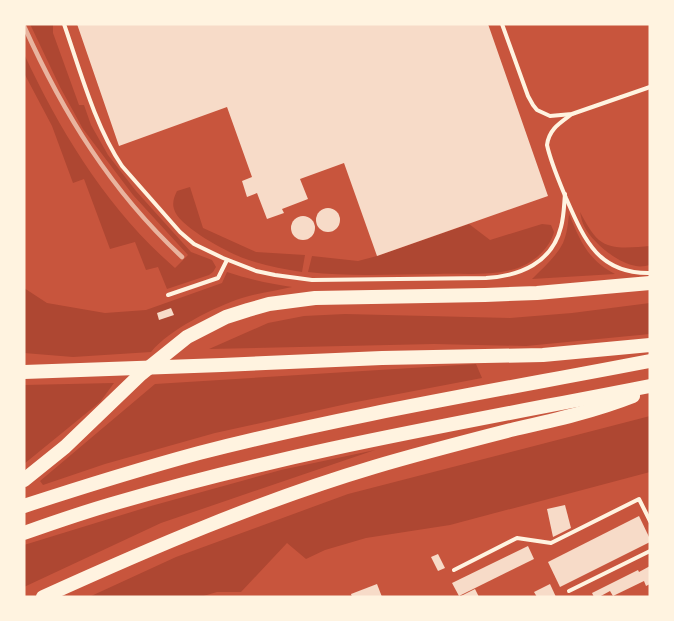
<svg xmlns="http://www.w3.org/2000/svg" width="674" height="621" font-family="Mulish,sans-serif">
<rect width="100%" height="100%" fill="#c8553d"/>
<g fill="#ae4732">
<path d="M30 24H53V33L79 105H84L91 125 108 155 136 191 191 252 212 260 216 267 213 272 209 275 167 289 158 267 146 270 135 242 110 249 84 179 73 183 52 126 24 73V54C61 133 108 210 175 268L188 255 133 195 83 129 60 87Z"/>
<path d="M190 187 203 228 256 252 305 255 302 272C282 269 262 265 243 258 227 252 178 226 174 209 172 203 174 197 177 191Z"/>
<path d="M580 212C585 221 591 233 599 240 612 251 634 247 650 246V265C646 266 640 267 636 266 617 263 592 242 584 226 582 222 581 217 580 212Z"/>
<path d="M569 214C580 241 588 260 615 274L532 279C542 269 556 257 563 243 567 234 568 224 569 214Z"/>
<path d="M469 224 490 240 542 224 551 225 554 232C549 251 529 266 511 270 487 276 461 273 437 274 394 274 351 277 308 272L312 256 358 261 377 256Z"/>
<path d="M227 272C248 279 270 284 292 287 275 291 258 293 242 298 214 307 169 330 151 352L73 357 24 353V288L47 303 105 313 146 310 222 283Z"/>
<polygon points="650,303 650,334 526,346 434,344 209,349 268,323 304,316 345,314 510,318 572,313"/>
<polygon points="476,364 482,378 351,403 215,433 105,464 43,485 40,481 155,384"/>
<polygon points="114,383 100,402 24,464 24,385"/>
<polygon points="650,416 650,472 450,525 366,538 325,550 306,559 287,543 241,592 217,592 200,597 89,597 176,557 348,494"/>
<polygon points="375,450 161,523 24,587 24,545 151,506 281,470"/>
</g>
<g fill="#f7dbc8">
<polygon points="77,24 488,24 548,196 377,256 344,163 300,179 308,199 282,209 284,213 267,219 257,193 247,197 242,181 252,177 227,107 119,146"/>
<circle cx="328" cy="220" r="12"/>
<circle cx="303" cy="228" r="12"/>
<polygon points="171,308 174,315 159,320 157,313"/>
<polygon points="565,505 571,528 553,537 547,509"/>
<polygon points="639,516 650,539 650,542 560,587 548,562"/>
<polygon points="528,546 534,559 459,596 452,583"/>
<polygon points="438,554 445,568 438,571 431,557"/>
<polygon points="650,566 650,584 646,586 644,581 613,596 610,591 599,597 594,597 592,593 638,570 639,572"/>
<polygon points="377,584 382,597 352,597 351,594"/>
<polygon points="550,584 556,597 537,597 534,592"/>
<polygon points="475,589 479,597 459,597"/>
</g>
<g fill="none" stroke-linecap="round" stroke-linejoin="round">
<g stroke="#fff3e0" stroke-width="4">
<path d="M64 24C80 70 95 126 122 166L180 232 194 244 223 258 256 271 275 275 312 280 486 278C520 276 552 263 561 227 564 216 564 205 565 194"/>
<polyline points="502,24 528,96 533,105 537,110 550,116 572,114 650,87"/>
<path d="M572 114C560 123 549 129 547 145 551 163 559 181 566 198 584 239 598 274 650 273"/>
<polyline points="168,295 218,278 227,260"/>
<polyline points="454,570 517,538 551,543 639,499 650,521"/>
<polyline points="569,591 650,551"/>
</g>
<g stroke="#fff3e0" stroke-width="14">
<polyline points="24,372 222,365 382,358 543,355 650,345"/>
<polyline points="24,480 65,447 141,374 187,337 226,317 248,310 269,304 315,298 485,295 537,293 650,283"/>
<path d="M24 506C82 487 140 469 199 453 347 415 499 390 650 361"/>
<path d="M24 533C55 522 87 511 119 502 293 451 472 421 650 386"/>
<path d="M43 597C151 548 260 501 374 467 421 453 468 441 515 429 555 420 595 411 633 396"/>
</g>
<path stroke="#e9b49f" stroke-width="4.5" d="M24 26C63 113 111 191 182 257"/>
</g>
<rect width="674" height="621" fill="none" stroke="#fff3e0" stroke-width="51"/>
</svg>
